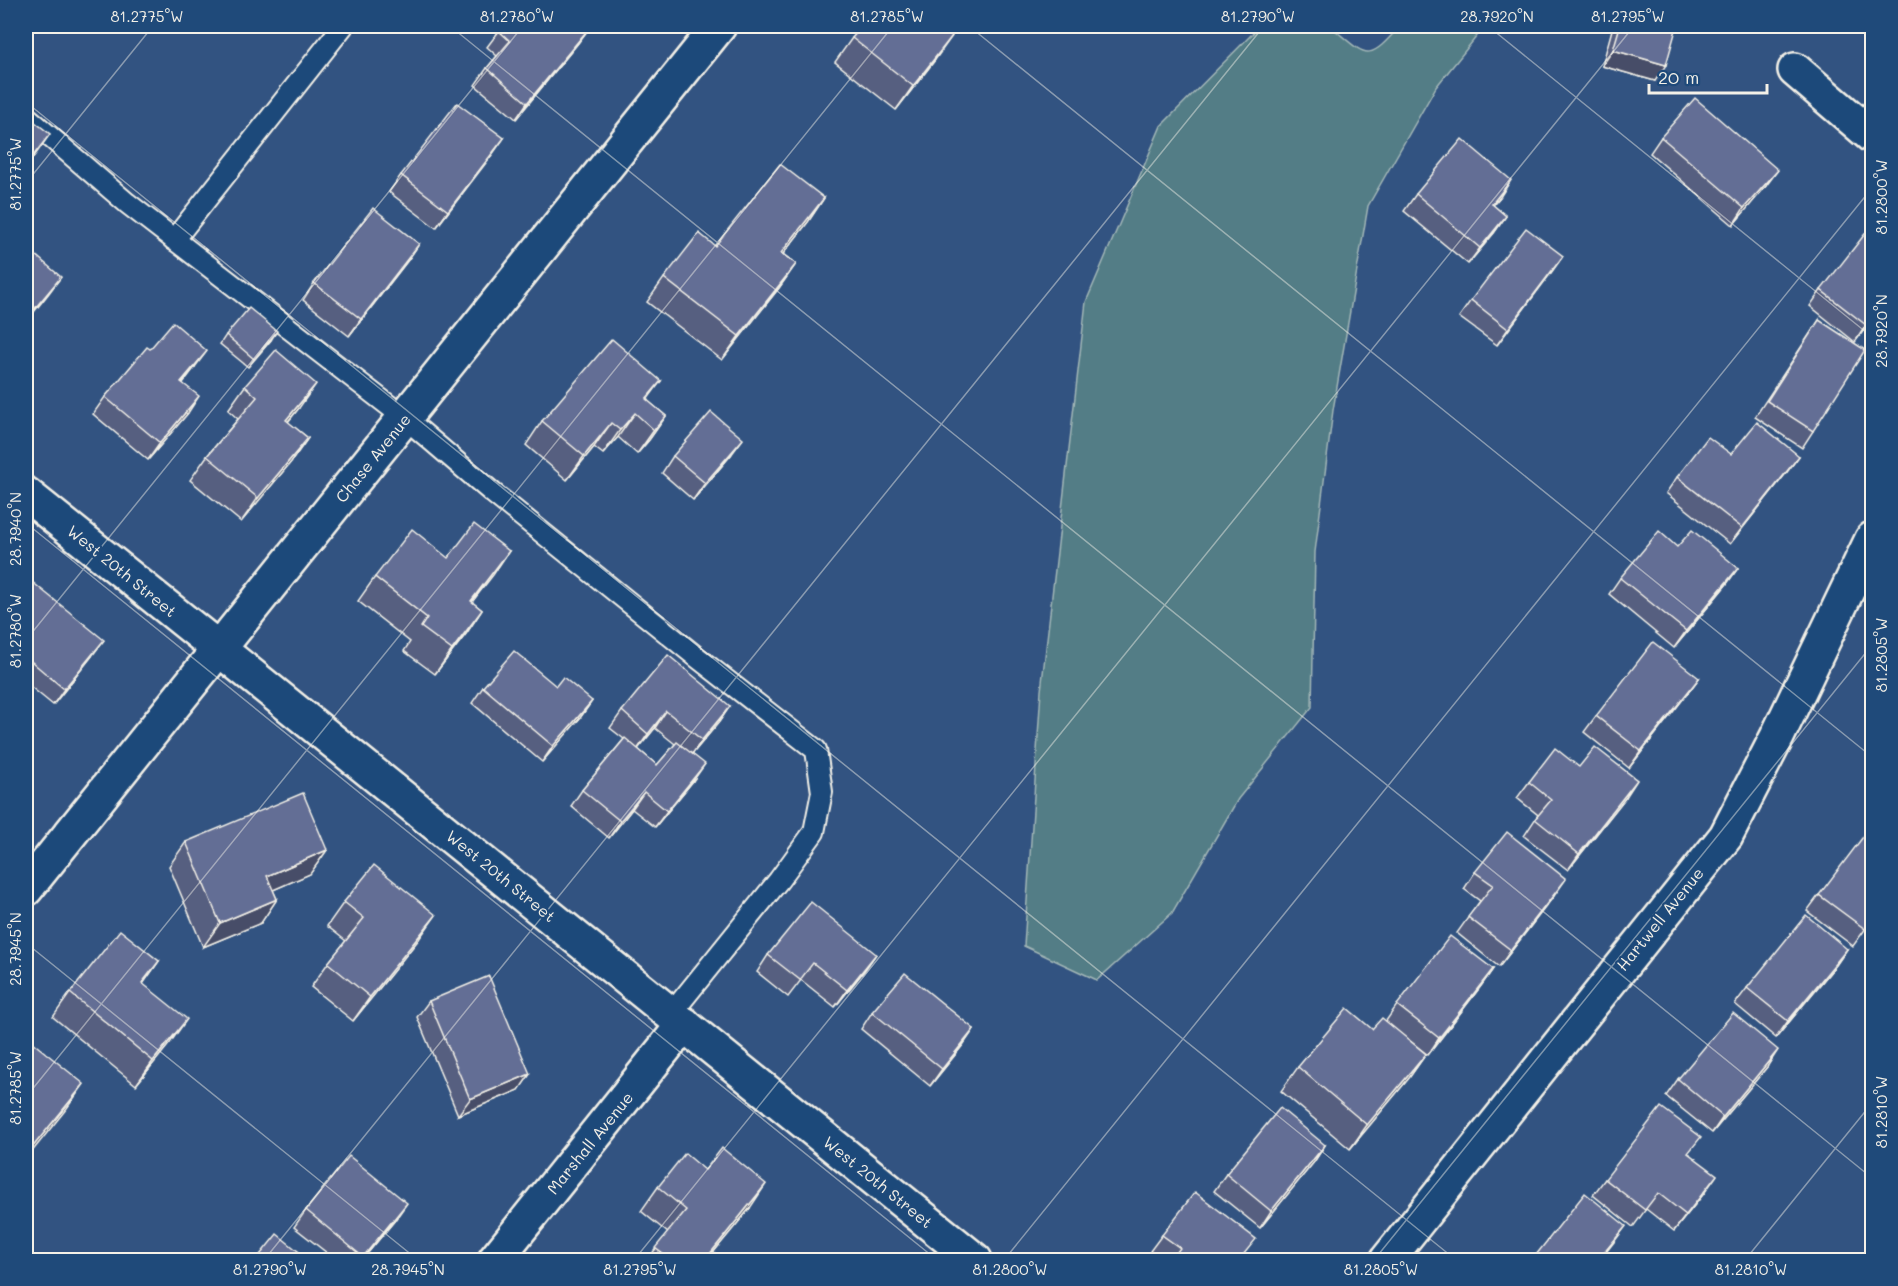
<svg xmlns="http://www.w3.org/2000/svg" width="1898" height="1286" font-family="Mali,sans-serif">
<rect width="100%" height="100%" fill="#325381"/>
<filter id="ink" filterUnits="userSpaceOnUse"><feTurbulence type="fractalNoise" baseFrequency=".0167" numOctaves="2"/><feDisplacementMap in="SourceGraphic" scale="12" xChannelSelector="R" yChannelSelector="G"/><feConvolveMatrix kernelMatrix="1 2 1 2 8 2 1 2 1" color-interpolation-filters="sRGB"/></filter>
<g filter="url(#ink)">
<path fill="#527d86" stroke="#a3b7b7" stroke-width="1.5" d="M1260 26H1330C1367 56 1366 65 1400 26H1485L1436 87 1368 206 1333 410 1315 552 1312 707 1238 799 1172 913 1097 980 1024 946 1041 691 1086 302 1161 126Z"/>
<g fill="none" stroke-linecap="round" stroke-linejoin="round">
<defs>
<g id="service">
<polyline points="26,116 127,203 405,418 493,493 698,658 816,750 822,792 814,832 779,880 671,1014"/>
<polyline points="174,240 343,26"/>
</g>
<g id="minor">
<polyline points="1795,70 1872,136"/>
<polyline points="26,889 719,26"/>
<polyline points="495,1260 684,1024"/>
<polyline points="1387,1260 1726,836 1777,737 1872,539"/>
</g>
<polyline id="tertiary" points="26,494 219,649 975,1260"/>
</defs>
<use href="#service" stroke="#f4f1e8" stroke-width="24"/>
<use href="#minor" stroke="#f4f1e8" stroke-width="38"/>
<use href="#tertiary" stroke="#f4f1e8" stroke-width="38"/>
<use href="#service" stroke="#1f4a7a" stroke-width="20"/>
<use href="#minor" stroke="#1f4a7a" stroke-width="33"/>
<use href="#tertiary" stroke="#1f4a7a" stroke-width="33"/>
</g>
<g fill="#565f80" stroke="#f4f1e8" stroke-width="1.5" fill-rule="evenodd">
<polygon points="942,26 941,27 935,60 896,110 835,62 852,38"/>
<polygon points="1613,26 1677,26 1655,81 1602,66"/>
<polygon points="590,27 578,43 516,119 475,85 487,68 497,56 487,47 499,31"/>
<polygon points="1661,137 1766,186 1733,225 1650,153"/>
<polygon points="504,138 436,228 389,192 401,175"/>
<polygon points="1416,194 1500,197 1493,205 1506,216 1494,233 1468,264 1404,211"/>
<polygon points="824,198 808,222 783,254 796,264 779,288 722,360 647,302 664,278 715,246"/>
<polygon points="419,244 408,260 349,336 303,300 314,283"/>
<polygon points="1563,256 1497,345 1459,317 1471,300"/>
<polygon points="1821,290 1872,319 1855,342 1810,306"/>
<polygon points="1819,320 1813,431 1802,448 1755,417"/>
<polygon points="226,335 271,340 248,367 220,344"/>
<polygon points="150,349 195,367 183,383 188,413 148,460 93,414 105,397"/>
<polygon points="661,381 647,400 666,416 649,440 637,454 618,437 603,454 594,447 567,480 526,445 542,421"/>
<polygon points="245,386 299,408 288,422 308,438 291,462 241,522 190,480 207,456 238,419 228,410"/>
<polygon points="1731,454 1799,456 1787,472 1730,544 1666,493 1677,477"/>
<polygon points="731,455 693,500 662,473 673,456"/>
<polygon points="1677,547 1738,568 1726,585 1674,648 1609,594 1620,578"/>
<polygon points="509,551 472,602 482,610 466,634 435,674 404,651 410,642 358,601 375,577 448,558"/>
<polygon points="26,577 92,656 53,705 26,683"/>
<polygon points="1699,678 1687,694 1629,768 1584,732 1596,716"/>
<polygon points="556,686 592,701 580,718 542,762 472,703 483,687"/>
<path d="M730 706 719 722 692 754 693 781 655 827 632 809 609 838 571 806 582 790 624 739 610 728 622 711ZM655 728 675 744 657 765 638 749Z"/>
<polygon points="1579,767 1626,797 1568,870 1524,836 1538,815 1517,798 1529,782"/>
<polygon points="186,842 327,850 310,874 273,890 277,899 261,923 203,947 169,866"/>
<polygon points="1475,872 1554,896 1499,967 1457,933 1480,901 1464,889"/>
<polygon points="1819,895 1872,920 1853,946 1807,911"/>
<polygon points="344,902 419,939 353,1021 311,987 328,963 346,941 327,926"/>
<polygon points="1847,949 1836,965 1776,1038 1735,1004 1747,988"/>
<polygon points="876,954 864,971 835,1007 801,980 788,997 757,972 768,955"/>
<polygon points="159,961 143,984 170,1043 136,1085 53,1017 70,993"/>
<polygon points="1493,969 1481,986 1428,1055 1409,1040 1426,1054 1409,1078 1350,1149 1281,1091 1298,1067 1372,1029 1386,1021 1397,1005"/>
<polygon points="429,1001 530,1074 519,1090 458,1115 417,1017"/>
<polygon points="872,1012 974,1029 963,1045 930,1086 861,1029"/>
<polygon points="1767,1067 1712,1133 1666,1096 1678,1079"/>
<polygon points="1325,1145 1314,1162 1260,1228 1214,1191 1226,1174"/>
<polygon points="1690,1154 1705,1192 1674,1231 1646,1209 1633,1227 1593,1195 1605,1179"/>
<polygon points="705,1170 750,1208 707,1260 647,1260 668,1233 641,1211 658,1187"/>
<polygon points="306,1210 395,1220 362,1260 336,1260 294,1227"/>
<polygon points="1162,1235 1241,1260 1163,1260 1150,1251"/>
</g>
<g fill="#464d68" stroke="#f4f1e8" stroke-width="1.5">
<polygon points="590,27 578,43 516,119 527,103"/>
<polygon points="952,36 935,60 896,110 913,86"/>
<polygon points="1613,50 1666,65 1655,81 1602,66"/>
<polygon points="50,134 38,151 26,167 26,165"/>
<polygon points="504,138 492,155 436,228 448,211"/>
<polygon points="1778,170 1766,186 1733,225 1744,208"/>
<polygon points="1511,180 1500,197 1480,220 1492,204"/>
<polygon points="824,198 808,222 765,277 781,253"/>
<polygon points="1506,216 1494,233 1468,264 1480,248"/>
<polygon points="419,244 408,260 349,336 361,319"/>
<polygon points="1563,256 1551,273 1497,345 1508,329"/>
<polygon points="796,264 779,288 722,360 739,336"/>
<polygon points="61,277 49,293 26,322 26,319"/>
<polygon points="1872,317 1872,319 1855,342 1866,325"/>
<polygon points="277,331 271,340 248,367 254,359"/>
<polygon points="207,351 195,367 170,398 181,382"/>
<polygon points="316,384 299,408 269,444 286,420"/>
<polygon points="199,396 188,413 148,460 160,443"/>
<polygon points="635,413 618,437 603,454 620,430"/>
<polygon points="666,416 649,440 637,454 654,430"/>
<polygon points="611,423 594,447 567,480 584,456"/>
<polygon points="308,438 291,462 241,522 258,498"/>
<polygon points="743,439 731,455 693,500 705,483"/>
<polygon points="1799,456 1787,472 1730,544 1742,528"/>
<polygon points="509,551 493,575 454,625 471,601"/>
<polygon points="1738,568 1726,585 1674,648 1686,631"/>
<polygon points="482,610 466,634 435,674 452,650"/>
<polygon points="104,640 92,656 53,705 64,689"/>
<polygon points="1699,678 1687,694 1629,768 1641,751"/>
<polygon points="592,701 580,718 542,762 553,746"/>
<polygon points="730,706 719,722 690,757 702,740"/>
<polygon points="666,711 655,728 637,750 648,734"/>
<polygon points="705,764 693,781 655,827 667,811"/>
<polygon points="1637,780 1626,797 1568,870 1579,854"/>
<polygon points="644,792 632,809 609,838 620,821"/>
<polygon points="327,850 310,874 250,900 267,876"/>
<polygon points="1566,879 1554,896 1499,967 1511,950"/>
<polygon points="277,899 261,923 203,947 220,923"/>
<polygon points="436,915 419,939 353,1021 370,997"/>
<polygon points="1847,949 1836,965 1776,1038 1788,1021"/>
<polygon points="876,954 864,971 835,1007 847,990"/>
<polygon points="159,961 142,985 142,983"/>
<polygon points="1493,969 1481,986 1428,1055 1439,1038"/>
<polygon points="187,1019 170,1043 136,1085 153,1061"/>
<polygon points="974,1029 963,1045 930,1086 942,1069"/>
<polygon points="1778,1050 1767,1067 1712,1133 1723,1117"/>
<polygon points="1426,1054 1409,1078 1350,1149 1367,1125"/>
<polygon points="530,1074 519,1090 458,1115 470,1099"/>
<polygon points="84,1084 67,1108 26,1159 26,1155"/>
<polygon points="1325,1145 1314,1162 1260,1228 1271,1211"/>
<polygon points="1717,1175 1705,1192 1674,1231 1686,1215"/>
<polygon points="766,1184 750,1208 707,1260 705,1260"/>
<polygon points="407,1203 395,1220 362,1260 361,1260"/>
<polygon points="1626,1226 1614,1242 1600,1260 1598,1260"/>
</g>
<g fill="#646e95" stroke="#f4f1e8" stroke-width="1.5">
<polygon points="503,26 589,26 590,27 527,103 487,68 510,41 499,31"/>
<polygon points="862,26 940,26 952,36 913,86 852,38"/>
<polygon points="1620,26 1677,26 1666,65 1613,50"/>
<polygon points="1695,98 1778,170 1744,208 1661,137"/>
<polygon points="457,103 504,138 448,211 401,175"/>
<polygon points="26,115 50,134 26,165"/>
<polygon points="1462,139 1511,180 1492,204 1506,216 1480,248 1416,194"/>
<polygon points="780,164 824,198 781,253 796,264 739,336 664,278 699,233 715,246"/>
<polygon points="373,208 419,244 361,319 314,283"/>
<polygon points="1872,225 1872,317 1866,325 1821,290"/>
<polygon points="1526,228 1563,256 1508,329 1471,300"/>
<polygon points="26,247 61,277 26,319"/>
<polygon points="249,308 277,331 254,359 226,335"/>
<polygon points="1819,320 1865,350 1813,431 1767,401"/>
<polygon points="173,322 207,351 181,382 199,396 160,443 105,397 147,347 150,349"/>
<polygon points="612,339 661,381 646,399 666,416 654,430 635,413 620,430 611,423 584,456 542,421"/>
<polygon points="276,350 316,384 286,420 308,438 258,498 207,456 257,397 245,386"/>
<polygon points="711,412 743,439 705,483 673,456"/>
<polygon points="1757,422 1799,456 1742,528 1677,477 1708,437 1731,454"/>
<polygon points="474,524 509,551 471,601 482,610 452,650 421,627 427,618 375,577 412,529 448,558"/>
<polygon points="1692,530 1738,568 1686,631 1620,578 1659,531 1677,547"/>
<polygon points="26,577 104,640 64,689 26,657"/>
<polygon points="1653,642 1699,678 1641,751 1596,716"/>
<polygon points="514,651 556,686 563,677 592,701 553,746 483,687"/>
<polygon points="668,655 730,706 702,740 666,711 648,734 622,711"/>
<polygon points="625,738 657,765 677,742 705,764 667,811 644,792 620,821 582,790"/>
<polygon points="1595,747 1637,780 1579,854 1535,819 1551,800 1529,782 1555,748 1579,767"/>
<polygon points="303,793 327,850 267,876 277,899 220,923 186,842"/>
<polygon points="1872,825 1872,919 1865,929 1819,895"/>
<polygon points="1507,832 1566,879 1511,950 1468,917 1493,885 1475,872"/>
<polygon points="374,865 436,915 370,997 328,963 364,918 344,902"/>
<polygon points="811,902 876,954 847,990 813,963 800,980 768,955"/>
<polygon points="1806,915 1847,949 1788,1021 1747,988"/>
<polygon points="120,930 159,961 142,983 187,1019 153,1061 70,993"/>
<polygon points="1450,936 1493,969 1439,1038 1397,1005"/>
<polygon points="905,973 974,1029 942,1069 872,1012"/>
<polygon points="489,976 530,1074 470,1099 429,1001"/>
<polygon points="1347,1008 1372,1029 1382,1018 1426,1054 1367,1125 1298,1067"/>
<polygon points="1733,1013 1778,1050 1723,1117 1678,1079"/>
<polygon points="32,1042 84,1084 26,1155 26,1049"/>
<polygon points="1661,1107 1701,1137 1688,1153 1717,1175 1686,1215 1658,1193 1645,1210 1605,1179"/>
<polygon points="1280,1108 1325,1145 1271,1211 1226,1174"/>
<polygon points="722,1148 766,1184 705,1260 671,1260 655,1248 686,1210 658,1187 685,1153 705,1170"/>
<polygon points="349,1156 407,1203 363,1257 306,1210"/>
<polygon points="1195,1192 1256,1239 1239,1260 1171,1260 1180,1248 1162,1235"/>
<polygon points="1585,1193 1626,1226 1598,1260 1532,1260"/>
<polygon points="277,1234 309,1260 256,1260"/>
</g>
</g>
<path fill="none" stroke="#f4f1e8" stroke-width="1.5" stroke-opacity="0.45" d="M450 26 1872 1178M969 26 1872 757M1488 26 1872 337M26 102 1456 1260M26 183 153 26M26 523 937 1260M26 640 523 26M26 943 418 1260M26 1097 893 26M264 1260 1264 26M634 1260 1634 26M1004 1260 1872 188M1374 1260 1872 645M1745 1260 1872 1103"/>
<g text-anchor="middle" stroke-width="4.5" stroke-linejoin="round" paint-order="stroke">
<g font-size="16" fill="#f4f1e8" stroke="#1f4a7a">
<text transform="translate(373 458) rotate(-51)" y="6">Chase Avenue</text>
<text transform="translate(122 571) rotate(39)" y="6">West 20th Street</text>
<text transform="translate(501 876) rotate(39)" y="6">West 20th Street</text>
<text transform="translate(1660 919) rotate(-51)" y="6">Hartwell Avenue</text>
<text transform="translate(590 1143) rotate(-51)" y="6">Marshall Avenue</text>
<text transform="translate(878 1182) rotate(39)" y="6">West 20th Street</text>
</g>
</g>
<rect width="1898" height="1286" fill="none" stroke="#1f4a7a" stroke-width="66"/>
<path d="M1649 84v9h118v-9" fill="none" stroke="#f4f1e8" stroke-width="3"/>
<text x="1658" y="84" font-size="18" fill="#f4f1e8" stroke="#1f4a7a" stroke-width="4.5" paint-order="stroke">20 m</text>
<rect x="33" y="33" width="1832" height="1220" fill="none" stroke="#f4f1e8" stroke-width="2"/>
<g font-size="15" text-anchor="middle" fill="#f4f1e8">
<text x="147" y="22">81.2775°W</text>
<text x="517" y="22">81.2780°W</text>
<text x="887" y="22">81.2785°W</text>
<text x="1258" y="22">81.2790°W</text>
<text x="1497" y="22">28.7920°N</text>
<text x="1628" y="22">81.2795°W</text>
<text transform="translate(16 174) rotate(-90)" y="5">81.2775°W</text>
<text transform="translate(1882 197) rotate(-90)" y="5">81.2800°W</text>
<text transform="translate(1882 331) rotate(-90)" y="5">28.7920°N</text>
<text transform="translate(16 529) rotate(-90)" y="5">28.7940°N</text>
<text transform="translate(16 631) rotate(-90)" y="5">81.2780°W</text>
<text transform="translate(1882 655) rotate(-90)" y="5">81.2805°W</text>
<text transform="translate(16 949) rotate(-90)" y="5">28.7945°N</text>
<text transform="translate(16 1088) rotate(-90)" y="5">81.2785°W</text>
<text transform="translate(1882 1112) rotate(-90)" y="5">81.2810°W</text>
<text x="270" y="1275">81.2790°W</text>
<text x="408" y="1275">28.7945°N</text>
<text x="640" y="1275">81.2795°W</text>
<text x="1010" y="1275">81.2800°W</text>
<text x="1381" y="1275">81.2805°W</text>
<text x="1751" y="1275">81.2810°W</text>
</g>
</svg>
